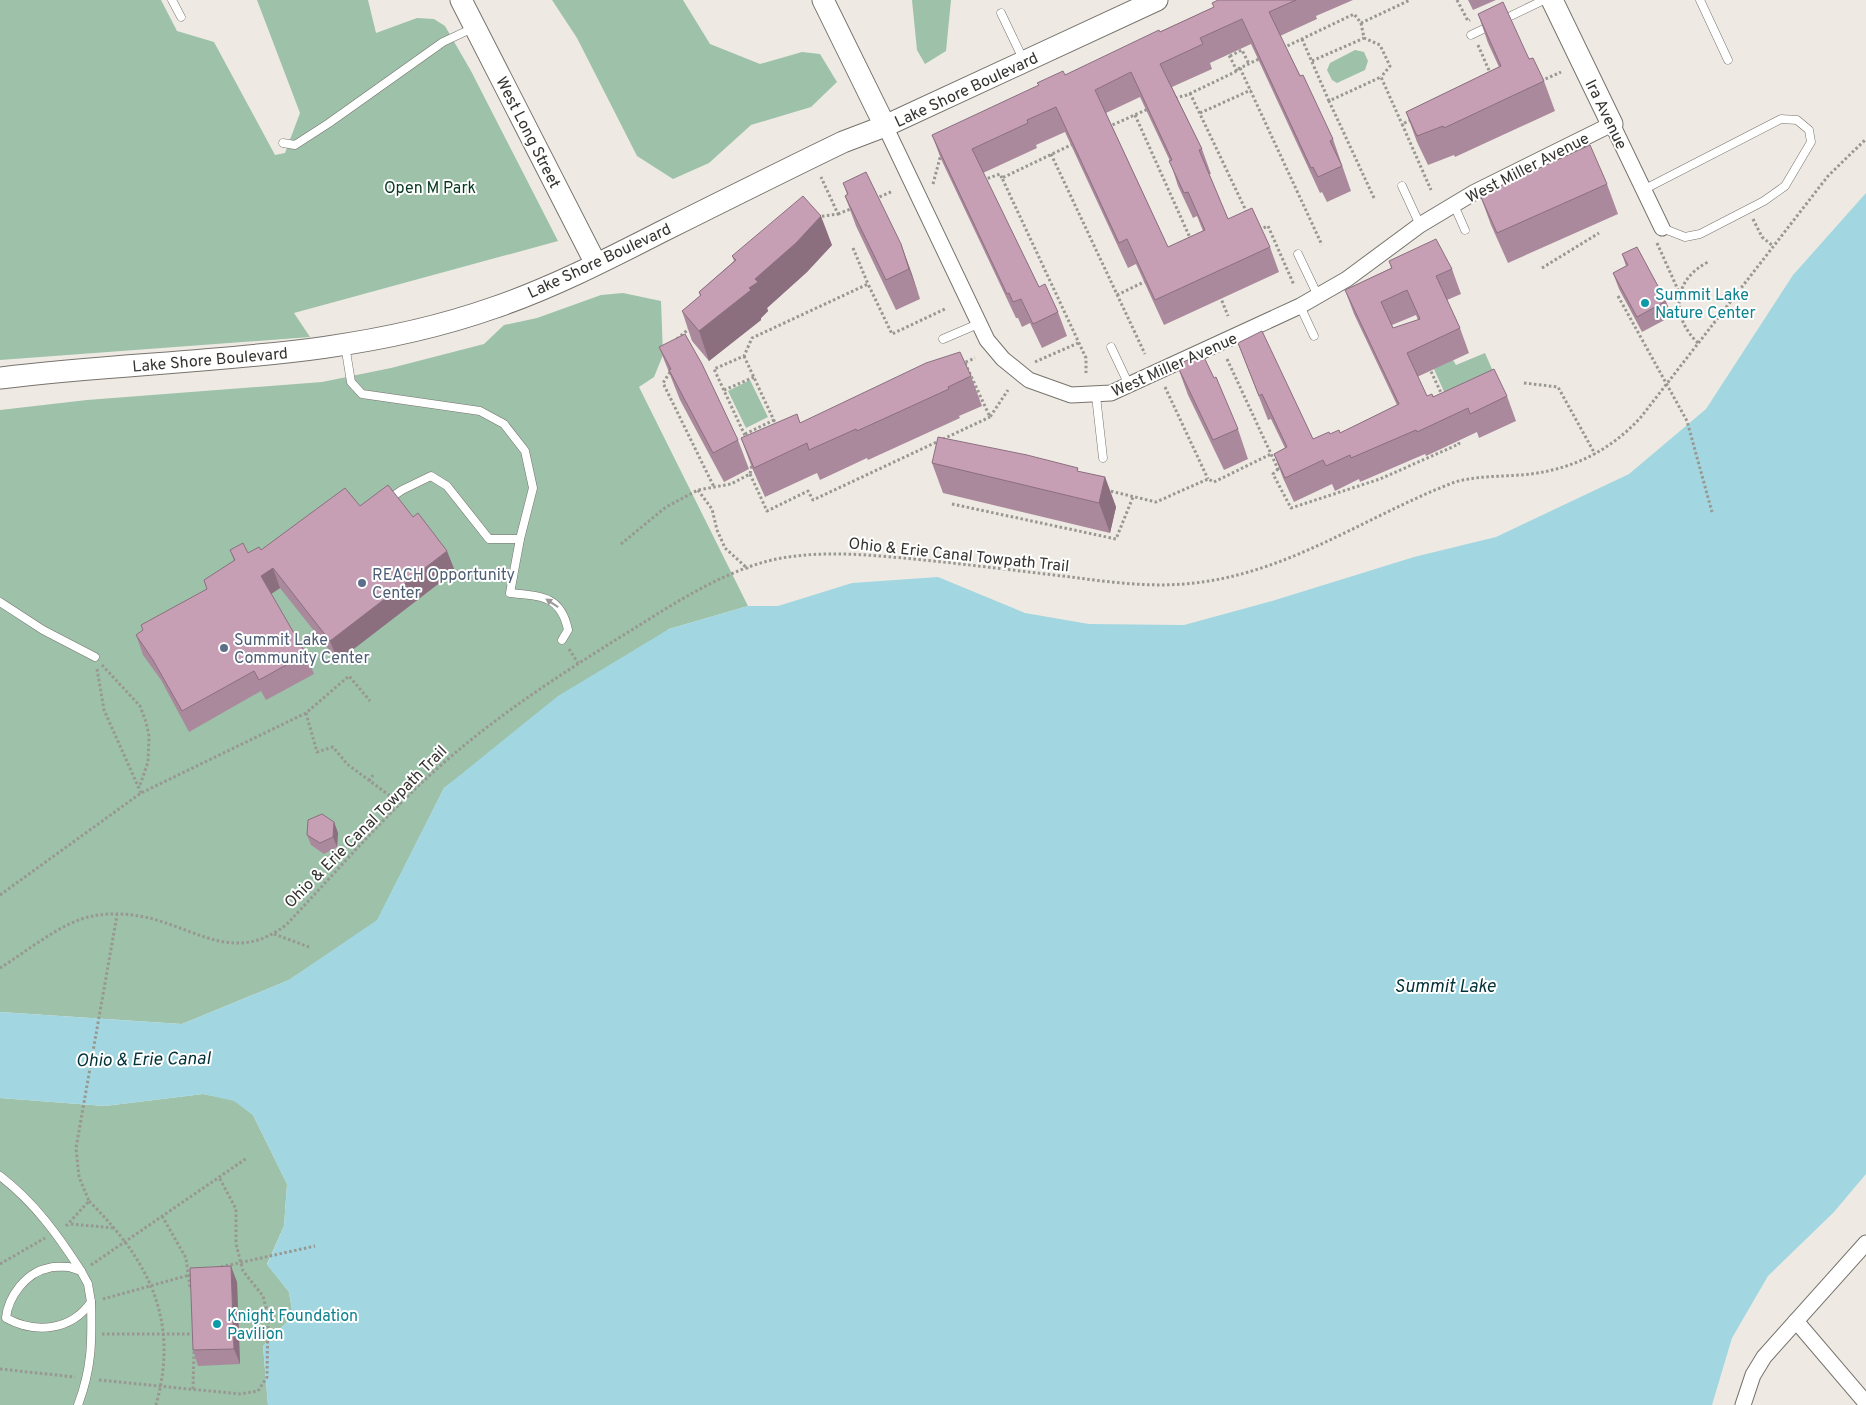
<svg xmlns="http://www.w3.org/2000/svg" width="1866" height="1405" font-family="Overpass,sans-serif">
<rect width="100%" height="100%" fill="#eeeae3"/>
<g fill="#9dc1a9">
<polygon points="0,0 161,0 177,31 214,42 275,155 285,153 300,113 257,0 368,0 376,33 417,18 434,19 445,26 471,71 558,241 294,313 310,337 0,360"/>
<polygon points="552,0 683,0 710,44 760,64 802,52 820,54 837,82 811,107 751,125 709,163 673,179 637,156 577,38"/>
<polygon points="912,0 951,0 946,51 925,64 917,50"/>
<polygon points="1355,50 1364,52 1368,61 1365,70 1337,83 1332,80 1327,70 1330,63"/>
<polygon points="623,293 661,301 663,355 654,377 639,387 748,606 669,629 444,788 377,921 289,980 182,1024 0,1012 0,410 87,400 322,382 391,368 484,344 504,325 537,318 601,295"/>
<polygon points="1485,353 1498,383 1449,403 1434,369 1453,360 1456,365"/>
<polygon points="750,380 768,417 746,428 728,391"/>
<polygon points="203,1094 234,1100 253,1115 287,1184 284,1226 267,1264 289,1292 293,1316 263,1346 268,1405 0,1405 0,1098 105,1106"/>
</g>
<polygon fill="#a2d7e1" points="1866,193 1866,1174 1834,1212 1768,1276 1732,1338 1712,1405 268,1405 263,1346 293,1316 289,1292 267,1265 284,1226 287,1184 253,1115 234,1101 203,1094 105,1106 0,1098 0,1012 182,1024 289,980 377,920 444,788 558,696 669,629 748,606 778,606 852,583 938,577 1025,613 1089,624 1184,625 1272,601 1414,557 1496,537 1629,474 1706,409 1793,275"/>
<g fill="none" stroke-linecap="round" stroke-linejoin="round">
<defs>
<g id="lane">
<polyline points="172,0 181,17"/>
<polyline points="1700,0 1728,60"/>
<polyline points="1001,13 1024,61"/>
<polyline points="1471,35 1544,0"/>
<polyline points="283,143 295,145 329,123 443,42 473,28"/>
<polyline points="1402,186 1420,225"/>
<polyline points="1643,190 1781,119 1797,120 1809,130 1811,142 1785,186 1764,201 1700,234 1685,237 1662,228"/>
<polyline points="1454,205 1465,230"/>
<polyline points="1298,254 1318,296"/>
<polyline points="1300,306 1314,336"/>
<polyline points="943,339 978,324"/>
<path d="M345 345 351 382 362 394 480 411 504 424 525 451 533 488 520 539 510 593C540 596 561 595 568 630L562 640"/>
<polyline points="1111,347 1129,385"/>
<polyline points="1096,396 1103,458"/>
<polyline points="389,499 402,490 431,476 447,486 489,539 520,539"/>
<polyline points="0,602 43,630 95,657"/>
<path d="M0 1176C34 1202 58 1235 81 1271"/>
<path d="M69 1267 81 1271 88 1284 91 1302C71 1331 35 1334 6 1318 8 1297 26 1272 49 1268 55 1266 62 1267 69 1267Z"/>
<path d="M78 1405C92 1368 92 1342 91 1302"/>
</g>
<g id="street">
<polyline points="885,126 987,340 1003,359 1029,380 1071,395 1111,393 1300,306 1347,279 1420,225 1475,192 1612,124 1662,228"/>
<polyline points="1796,1321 1866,1403"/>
<polyline points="1743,1405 1753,1375 1764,1357 1866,1243"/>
</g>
<g id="secondary">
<polyline points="461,0 596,264"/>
<polyline points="823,0 885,126"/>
<polyline points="1552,0 1612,124"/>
<path d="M0 378C165 357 334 364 493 308 552 288 608 259 663 231 723 201 783 171 843 142L885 126 1157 0"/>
</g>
</defs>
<use href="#lane" stroke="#77736d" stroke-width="9"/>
<use href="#street" stroke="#77736d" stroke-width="17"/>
<use href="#secondary" stroke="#77736d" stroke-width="23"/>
<g stroke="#999791" stroke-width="3" stroke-dasharray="2.5 2.5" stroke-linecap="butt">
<polyline points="1457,0 1468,21 1470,20"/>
<polyline points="1361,23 1364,38 1380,45 1390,66 1381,77"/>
<polyline points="1302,39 1329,101"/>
<polyline points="1478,45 1491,75"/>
<polyline points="1283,48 1354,14 1361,23 1410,0"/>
<polyline points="1227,51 1237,71"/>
<polyline points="1230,56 1242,50 1249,64"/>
<polyline points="1312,61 1364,38"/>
<polyline points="1240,68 1322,245"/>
<polyline points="1541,81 1561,72"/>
<polyline points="1190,93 1248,215"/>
<polyline points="1175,98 1187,95 1235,72 1238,69 1261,58"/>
<polyline points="1200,113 1251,90"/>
<polyline points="1135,115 1191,240"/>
<polyline points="1411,120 1402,124 1431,190"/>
<polyline points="1108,127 1148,109"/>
<polyline points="1073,144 1002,178 1086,358 1086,373"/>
<polyline points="1051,154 1145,354"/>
<polyline points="983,180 1000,174 1002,178"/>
<polyline points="933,184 941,154"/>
<polyline points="1374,198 1329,101 1381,77 1402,124"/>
<polyline points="875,199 893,191"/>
<polyline points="838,214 853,208"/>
<polyline points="817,217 838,214 821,177"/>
<polyline points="1753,219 1762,237 1773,246"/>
<polyline points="1259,230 1268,226 1294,285"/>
<polyline points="1657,243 1679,292"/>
<polyline points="853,248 868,284"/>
<polyline points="1542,268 1599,233"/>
<polyline points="1117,295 1146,281"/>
<polyline points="1220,296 1228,316"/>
<polyline points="1618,296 1687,421 1712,512"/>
<polyline points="677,339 691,327"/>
<path d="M1698 343C1670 316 1673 280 1708 262"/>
<polyline points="744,356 776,425"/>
<polyline points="1227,359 1278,469 1283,466"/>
<polyline points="1035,362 1078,343"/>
<polyline points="965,363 990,417 1008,390"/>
<polyline points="961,364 975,358"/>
<polyline points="1429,367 1442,395"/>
<polyline points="670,372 663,383 714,487"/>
<polyline points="1524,383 1558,387 1595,454"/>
<polyline points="1165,387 1208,479"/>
<polyline points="724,390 754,377"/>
<polyline points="745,434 774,420"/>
<polyline points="747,440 714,369 744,356 752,338 868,284 892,334 947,308"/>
<polyline points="1278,469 1273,474 1291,508 1380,479 1459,444 1457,438"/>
<polyline points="750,474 767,511 808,491 813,500 990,417"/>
<polyline points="698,490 712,509 717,530 725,548 748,569"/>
<polyline points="1106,490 1156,502 1208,479 1214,482 1271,454"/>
<polyline points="952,504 1116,539 1133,497"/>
<polyline points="621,544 666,507 698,490 731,484 750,474 752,464"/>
<polyline points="569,649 578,663"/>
<polyline points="102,665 140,706 146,722 149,736 148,762 139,788"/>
<polyline points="97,669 104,710 141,793"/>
<polyline points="306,713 317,752 333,747 347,764 401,804"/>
<polyline points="369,781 373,775"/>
<polyline points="0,895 141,793 306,713 349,676 370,701"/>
<polyline points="274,934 309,947"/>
<path d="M0 968C26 952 63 921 93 916 111 912 135 914 153 919 203 933 237 962 286 925 339 869 390 809 448 759 507 708 572 667 638 626 681 599 736 564 788 557 829 551 872 555 913 559 966 564 1019 571 1071 577 1108 582 1147 587 1184 584 1286 576 1363 517 1455 482 1480 475 1505 477 1531 474 1575 468 1611 450 1641 417L1828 176 1866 139"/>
<path d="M89 1201C148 1260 180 1319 156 1405"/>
<polyline points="162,1216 186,1258 190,1287"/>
<polyline points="71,1224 114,1228"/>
<polyline points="66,1226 89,1201 79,1177 76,1148 117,915"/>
<polyline points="0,1264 45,1238"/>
<polyline points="91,1265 247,1158"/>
<polyline points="216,1268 315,1246"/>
<polyline points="103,1299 193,1274"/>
<polyline points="102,1334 194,1334"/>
<polyline points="0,1369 75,1377"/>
<polyline points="99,1380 240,1394 258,1391 267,1377 268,1316 263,1296 243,1271 236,1244 236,1209 219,1177"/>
<polyline points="193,1389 194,1350"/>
</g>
<use href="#lane" stroke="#fff" stroke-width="8"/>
<use href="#street" stroke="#fff" stroke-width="15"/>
<use href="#secondary" stroke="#fff" stroke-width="21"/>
</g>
<g fill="#ab899c" fill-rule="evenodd">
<path d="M1218 0H1353L1316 16 1317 19 1280 36 1333 139 1351 191 1327 202 1322 192 1320 193 1251 44 1210 63 1212 69 1172 87 1202 149 1211 174H1209L1228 219 1270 247 1279 272 1164 325 1136 264 1128 268 1065 132 1036 145 1037 148 983 173 1039 287 1058 312 1067 336 1042 348 1030 323 1022 327 1018 318H1016L941 159 932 135 1065 75 1214 7ZM1140 97 1170 161 1178 186 1193 218 1197 216 1203 231 1168 247 1106 113Z"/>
<polygon points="1468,0 1496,0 1473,10"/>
<polygon points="1478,14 1529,59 1544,81 1555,111 1455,157 1454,155 1428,165 1417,142 1406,112 1499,67 1488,43"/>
<polygon points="843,183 901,244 920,299 896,310 856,226 845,196 847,194"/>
<polygon points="1607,184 1618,214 1508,263 1491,225 1480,195"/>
<polygon points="832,245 807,272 767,308 768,311 761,318 761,320 709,361 692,341 682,311 700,296 699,292 734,261 732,256"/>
<polygon points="1622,254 1666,301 1672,316 1642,332 1619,289 1613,273 1626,266"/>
<path d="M1389 261 1452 269 1461 294 1447 300 1460 328 1469 353 1417 377 1427 396H1507L1516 421 1479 438 1477 432 1426 456 1425 454 1360 482 1359 479 1335 491 1332 484 1294 502 1283 478 1274 454 1285 448 1271 419 1268 420 1238 343 1313 439 1330 434 1340 433 1397 405 1354 314 1345 290 1391 268ZM1416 315 1418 320 1393 328 1392 325Z"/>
<polygon points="659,347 738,440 749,469 724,482 680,400"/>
<polygon points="1177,365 1238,429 1248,459 1224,470 1188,395"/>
<polygon points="971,376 982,406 959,416 960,418 868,460 867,458 820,480 817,473 765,497 752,468 741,438 800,423"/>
<polygon points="932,463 1080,472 1105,477 1116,507 1110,533 943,493"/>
<polygon points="360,506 455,571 338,661 280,588 271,594 306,654 314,674 266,700 261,691 189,732 161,680 143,655 136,635 207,589 234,561 230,550 248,553 261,550"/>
<polygon points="334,822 338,833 337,847 324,854 311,845 307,835"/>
<polygon points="237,1282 240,1364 198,1366 193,1350"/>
</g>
<g fill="#8b6f7f">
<polygon points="821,216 832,245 807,272 767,308 768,311 761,318 761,320 709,361 699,331 749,288 755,279"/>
<polygon points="901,244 912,274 920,299 909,269"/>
<polygon points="1105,477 1116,507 1110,533 1099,503"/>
<polygon points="447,551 455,571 338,661 330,641"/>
<polygon points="273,568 280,588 268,596 261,576"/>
<polygon points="334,822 338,833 337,847 333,837"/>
<polygon points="231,1266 237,1282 240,1364 234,1349"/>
</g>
<g fill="#c79fb5" stroke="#8b6f7f" fill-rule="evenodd">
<path d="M1218 0H1296L1269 12 1300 76 1303 75 1333 139 1330 141 1342 166 1318 177 1313 167 1311 168 1242 19 1200 38 1203 44 1160 64 1202 149 1199 150 1228 219 1252 208 1270 247 1155 300 1127 239 1119 243 1056 107 1027 120 1028 123 972 149 1039 287 1045 284 1058 312 1033 324 1021 299 1013 302 1009 293 1007 294 932 135 1039 85 1037 83 1063 71 1065 75 1159 30 1160 32 1214 7 1212 3ZM1131 72 1172 160 1169 161 1184 193 1188 192 1205 230 1168 247 1095 90Z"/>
<polygon points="1503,2 1529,59 1533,58 1544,81 1444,128 1443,126 1417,136 1406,112 1501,66 1478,14"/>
<polygon points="1590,145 1607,184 1497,233 1480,195"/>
<polygon points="866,172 901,244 909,269 886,280 845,196 848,194 843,183"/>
<polygon points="803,196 821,216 796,243 755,279 758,282 749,288 751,290 699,331 682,311 701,295 699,292 736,260 732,256"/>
<path d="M1436 239 1452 269 1436 276 1460 328 1407 353 1427 396 1432 394 1433 397 1494 369 1507 396 1470 414 1468 408 1417 432 1416 430 1351 458 1350 455 1326 466 1323 460 1285 478 1274 454 1287 447 1262 394 1259 396 1238 343 1262 331 1313 439 1329 432 1330 434 1339 430 1340 433 1399 404 1345 290 1392 268 1389 261ZM1407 290 1420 319 1393 328 1381 302Z"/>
<polygon points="1637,247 1666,301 1637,317 1613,273 1628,265 1622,254"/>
<polygon points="685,334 702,364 738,440 713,453 669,370 671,369 659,347"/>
<polygon points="960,352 971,376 948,387 949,389 857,431 856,429 809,450 807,443 754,468 741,438 797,414 800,423 926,363"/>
<polygon points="1202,353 1214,378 1216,377 1238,429 1213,440 1177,365"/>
<polygon points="938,437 1027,455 1078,468 1077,471 1105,477 1099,503 932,463"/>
<polygon points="388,485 413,517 418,513 447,551 330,641 273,568 261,576 306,654 259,680 254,671 182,711 153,660 136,635 143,630 141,625 207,589 204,580 235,560 230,550 243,543 248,553 259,547 261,550 345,488 360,506"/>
<polygon points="322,814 334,822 333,837 320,843 307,835 308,820"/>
<polygon points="231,1266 234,1349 193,1350 190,1268"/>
</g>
<defs><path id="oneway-solid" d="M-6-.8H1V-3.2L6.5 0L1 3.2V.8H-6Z" transform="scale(1.25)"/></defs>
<use fill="#9a9998" href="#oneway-solid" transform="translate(552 603) rotate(-146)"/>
<g fill="#0f9aa8" stroke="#fff" stroke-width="2">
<circle cx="1645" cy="303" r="5"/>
<circle cx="217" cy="1324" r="5"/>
</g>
<g fill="#5c6f8a" stroke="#fff" stroke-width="2">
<circle cx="362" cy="583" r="5"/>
<circle cx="224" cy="648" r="5"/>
</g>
<g text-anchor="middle" stroke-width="4" stroke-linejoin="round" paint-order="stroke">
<g font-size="16" fill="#343330" stroke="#fff">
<text transform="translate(966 89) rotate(-25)" y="6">Lake Shore Boulevard</text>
<text transform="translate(1607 114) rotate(64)" y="6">Ira Avenue</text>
<text transform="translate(529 132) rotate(63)" y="6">West Long Street</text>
<text transform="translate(1527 167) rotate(-27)" y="6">West Miller Avenue</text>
<text transform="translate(599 260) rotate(-25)" y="6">Lake Shore Boulevard</text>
<text transform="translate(210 359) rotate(-5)" y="6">Lake Shore Boulevard</text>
<text transform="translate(1174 364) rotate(-24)" y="6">West Miller Avenue</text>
<text transform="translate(959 554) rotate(6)" y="6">Ohio &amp; Erie Canal Towpath Trail</text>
<text transform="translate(365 826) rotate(-45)" y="6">Ohio &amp; Erie Canal Towpath Trail</text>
</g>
<g font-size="16" fill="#073920" stroke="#fff">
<text x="430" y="193">Open M Park</text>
</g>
<g font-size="16" fill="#0d838f" stroke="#fff" text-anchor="start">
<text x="1655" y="300">Summit Lake<tspan x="1655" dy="18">Nature Center</tspan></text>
<text x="227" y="1321">Knight Foundation<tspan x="227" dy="18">Pavilion</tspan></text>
</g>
<g font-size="16" fill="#4e5e75" stroke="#fff" text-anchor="start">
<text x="372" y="580">REACH Opportunity<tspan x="372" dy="18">Center</tspan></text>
<text x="234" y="645">Summit Lake<tspan x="234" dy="18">Community Center</tspan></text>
</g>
<g font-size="18" font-style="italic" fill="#003239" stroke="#fff">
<text x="1445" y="992">Summit Lake</text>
<text transform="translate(143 1059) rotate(-1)" y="6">Ohio &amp; Erie Canal</text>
</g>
</g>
</svg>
